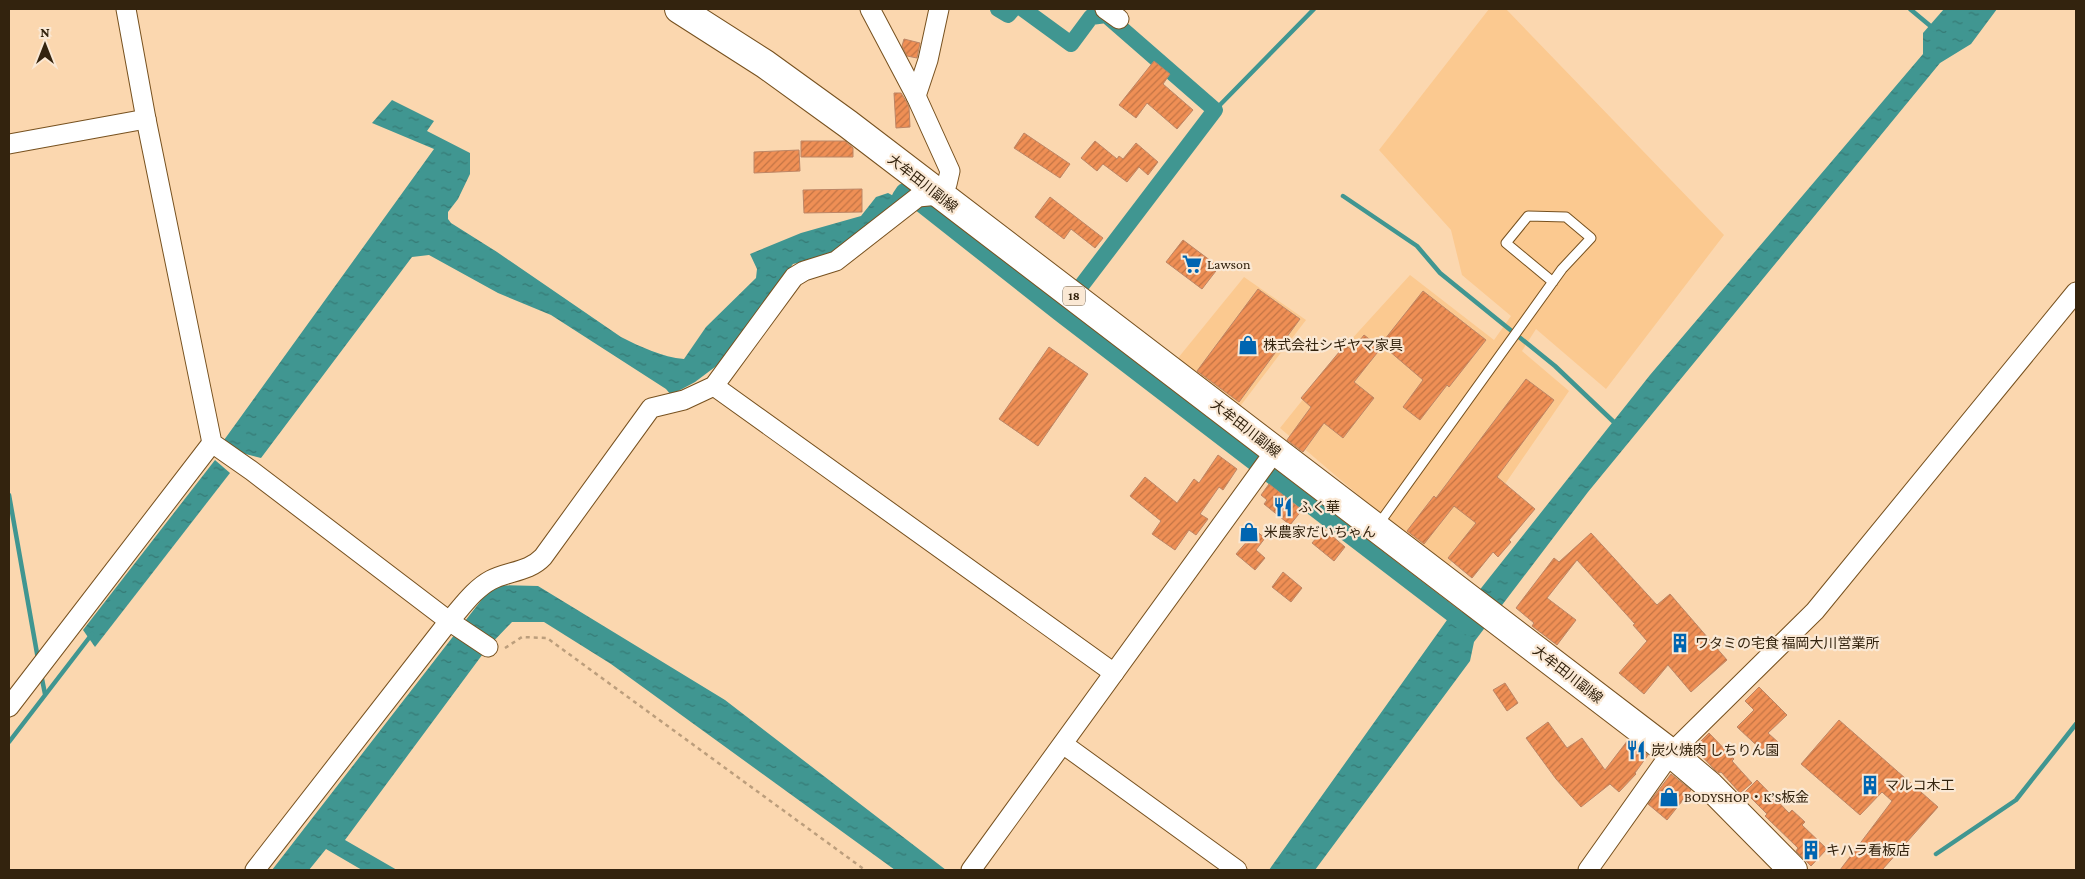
<svg xmlns="http://www.w3.org/2000/svg" width="2085" height="879" font-family="'Crimson Pro','Noto Sans JP',serif">
<defs>
<pattern id="water-ripples" width="26" height="14" patternUnits="userSpaceOnUse" patternTransform="scale(1.25)"><rect width="26" height="14" fill="#409691"/><path d="M2 4q2-2 4 0t4 0M15 11q2-2 4 0t4 0" fill="none" stroke="#367a75"/></pattern>
<pattern id="building-hatch" width="6" height="6" patternUnits="userSpaceOnUse" patternTransform="scale(1.25)"><rect width="6" height="6" fill="#ef8f55"/><path d="M-1 1l2-2M0 6l6-6M5 7l2-2" fill="none" stroke="#c27445"/></pattern>
</defs>
<rect width="100%" height="100%" fill="#fbd7af"/>
<g fill="#fbc990">
<polygon points="1489,9 1506,9 1724,235 1606,389 1536,329 1522,351 1569,391 1446,570 1280,428 1349,342 1410,275 1494,340 1511,316 1462,275 1451,230 1379,150"/>
<polygon points="1244,277 1306,320 1238,409 1174,363"/>
</g>
<g fill="url(#water-ripples)">
<polygon points="1944,9 1997,9 1971,44 1940,63 1588,492 1474,642 1470,661 1315,870 1269,870 1447,620 1454,614 1459,616 1650,375 1923,54 1923,33"/>
<path d="M392 100 434 121 427 131 470 153V174L458 199 448 212V219L451 223 497 252 621 337C641 347 662 357 684 359L706 327 756 278 757 269 750 254 801 233 861 216 876 197 888 193 905 202 839 253 793 264 719 364 695 382 671 395 666 389 551 315 498 293 429 255 412 257 261 458 219 447 434 149 372 123Z"/>
<polygon points="215,460 230,473 95,647 83,630"/>
<polygon points="493,585 538,586 725,700 946,870 895,870 611,664 544,622 512,622 488,647 345,840 397,870 362,870 326,849 309,870 272,870"/>
</g>
<g fill="none" stroke-linecap="round" stroke-linejoin="round">
<g stroke="#409691" stroke-width="4.5">
<polyline points="1910,9 1934,29"/>
<polyline points="1215,110 1314,9"/>
<polyline points="1343,196 1417,246 1440,273 1555,366 1617,425"/>
<polyline points="9,495 38,659"/>
<polyline points="41,674 45,694"/>
<polyline points="9,742 92,634"/>
<polyline points="1936,854 2016,800 2076,724"/>
</g>
<g stroke="#409691" stroke-width="16">
<polyline points="998,9 1008,15 1013,9"/>
<polyline points="1023,9 1071,44 1091,17 1106,15 1215,110 1069,302"/>
<polyline points="900,197 904,191 1060,314 1470,628"/>
</g>
</g>
<g fill="url(#building-hatch)" stroke="#bd8565">
<polygon points="904,39 920,43 917,58 907,56 902,46"/>
<polygon points="1154,61 1170,74 1163,84 1193,110 1177,129 1147,103 1136,118 1119,105"/>
<polygon points="894,93 901,93 906,101 909,107 910,127 896,128"/>
<polygon points="1024,133 1070,164 1060,178 1014,148"/>
<polygon points="801,141 845,141 853,148 853,157 801,157"/>
<polygon points="1095,141 1117,159 1119,156 1123,159 1136,143 1158,162 1148,175 1139,167 1127,182 1103,164 1097,171 1081,158"/>
<polygon points="799,150 800,171 754,173 754,152"/>
<polygon points="862,189 862,212 804,213 803,190"/>
<polygon points="1050,197 1103,238 1095,248 1071,229 1064,239 1035,217"/>
<polygon points="1183,240 1219,267 1202,289 1166,262"/>
<polygon points="1258,289 1300,319 1239,402 1197,371"/>
<polygon points="1423,291 1486,340 1449,387 1447,385 1420,420 1403,407 1423,380 1381,344"/>
<polygon points="1364,335 1381,348 1354,382 1374,398 1343,438 1324,423 1303,452 1287,440 1311,407 1301,398 1345,345 1352,350"/>
<polygon points="1049,347 1088,374 1038,446 999,419"/>
<polygon points="1526,379 1554,400 1497,477 1535,509 1509,540 1511,542 1498,557 1493,552 1472,578 1448,558 1476,523 1454,506 1424,544 1407,531 1434,496 1436,498"/>
<polygon points="1218,455 1237,469 1223,490 1219,487 1200,514 1208,519 1196,535 1189,530 1175,550 1152,534 1161,521 1130,496 1145,477 1177,503 1194,479 1199,483"/>
<polygon points="1269,484 1302,510 1290,525 1264,504 1267,500 1261,495"/>
<polygon points="1324,529 1345,547 1334,561 1312,543"/>
<polygon points="1256,531 1265,538 1256,550 1265,558 1255,570 1236,554"/>
<polygon points="1591,533 1657,605 1670,594 1727,660 1691,692 1668,665 1644,694 1619,673 1647,641 1633,625 1635,624 1577,560 1547,598 1576,620 1557,645 1532,626 1534,623 1516,608 1554,558 1559,562"/>
<polygon points="1283,572 1302,588 1291,602 1272,587"/>
<polygon points="1505,683 1518,703 1507,711 1493,690"/>
<polygon points="1759,687 1787,715 1768,733 1779,743 1767,755 1737,727 1754,710 1745,701"/>
<polygon points="1839,720 1938,807 1882,870 1840,870 1892,801 1882,792 1860,815 1801,764"/>
<polygon points="1548,722 1567,748 1582,738 1605,770 1628,740 1648,755 1635,773 1636,774 1619,792 1610,784 1581,807 1556,779 1526,738"/>
<polygon points="1709,733 1734,759 1732,761 1752,783 1740,793 1721,772 1719,773 1715,770 1694,748"/>
<polygon points="1671,774 1691,790 1667,820 1648,804"/>
<polygon points="1757,780 1789,813 1792,810 1805,822 1802,825 1827,849 1811,866 1796,851 1798,848 1765,816 1767,814 1745,792"/>
</g>
<g fill="none" stroke-linecap="round" stroke-linejoin="round">
<defs>
<polyline id="service" points="1378,525 1562,269 1591,238 1566,217 1528,216 1506,243 1553,282"/>
<g id="minor">
<polyline points="126,9 146,119 212,443 252,471 449,621 488,647"/>
<polyline points="1105,9 1119,19"/>
<polyline points="916,96 928,60 939,9"/>
<polyline points="9,144 146,119"/>
<polyline points="714,386 1114,673"/>
<polyline points="9,707 212,443"/>
<polyline points="1063,744 1237,870"/>
<path d="M255 870 449 621C462 607 474 589 491 580 508 571 529 572 543 557L651 408 684 400 714 386 794 277 804 271 836 261 918 197 939 195 947 184 950 171 916 96 870 9"/>
<polyline points="971,870 1275,451"/>
<polyline points="1588,870 1671,753 1815,611 2076,292"/>
</g>
<polyline id="primary" points="679,9 765,64 848,124 1671,753 1710,786 1793,870"/>
</defs>
<use href="#service" stroke="#77511f" stroke-width="11"/>
<use href="#minor" stroke="#77511f" stroke-width="21"/>
<use href="#primary" stroke="#77511f" stroke-width="30"/>
<polyline stroke="#bc9e7c" stroke-width="2.5" stroke-dasharray="4 4" stroke-linecap="butt" points="505,648 522,637 547,638 865,870"/>
<use href="#service" stroke="#fff" stroke-width="9"/>
<use href="#minor" stroke="#fff" stroke-width="19"/>
<use href="#primary" stroke="#fff" stroke-width="28"/>
</g>
<defs>
<symbol id="supermarket-bare" viewBox="-9 -9 18 18"><path d="M-6-5.5h2.5l.6 2H6L4.5 2H-2.5L-4.4-4H-6ZM-1.5 3.2a1.3 1.3 0 1 0 .1 0ZM3 3.2a1.3 1.3 0 1 0 .1 0Z" fill="#0065b1" stroke="#fae8d4" stroke-width="2.5" paint-order="stroke"/></symbol>
<symbol id="shop-bare" viewBox="-9 -9 18 18"><path d="M-5-2.5h2.3a2.7 3.5 0 0 1 5.4 0H5L5.5 6h-11ZM-1.5-2.5h3a1.5 2.3 0 0 0-3 0Z" fill="#0065b1" stroke="#fae8d4" stroke-width="2.5" paint-order="stroke"/></symbol>
<symbol id="restaurant-bare" viewBox="-9 -9 18 18"><path d="M-5-6h1v4h1v-4h1v4h1v-4h1v5L-1.5 .5V6h-2V.5L-5-1ZM5-6V6H3V1.5H1.5Q1.5-4 5-6Z" fill="#0065b1" stroke="#fae8d4" stroke-width="2.5" paint-order="stroke"/></symbol>
<symbol id="building-bare" viewBox="-9 -9 18 18"><path d="M-4-6H4V6H1V3H-1V6H-4ZM-2.5-4.3h1.7v1.8h-1.7ZM.8-4.3h1.7v1.8H.8ZM-2.5-1h1.7V.8h-1.7ZM.8-1h1.7V.8H.8Z" fill="#0065b1" stroke="#fae8d4" stroke-width="2.5" paint-order="stroke"/></symbol>
</defs>
<g fill-rule="evenodd">
<use href="#supermarket-bare" x="1178" y="250" width="28" height="28"/>
<use href="#shop-bare" x="1234" y="331" width="28" height="28"/>
<use href="#restaurant-bare" x="1269" y="493" width="28" height="28"/>
<use href="#shop-bare" x="1235" y="518" width="28" height="28"/>
<use href="#building-bare" x="1666" y="629" width="28" height="28"/>
<use href="#restaurant-bare" x="1622" y="736" width="28" height="28"/>
<use href="#building-bare" x="1856" y="771" width="28" height="28"/>
<use href="#shop-bare" x="1655" y="783" width="28" height="28"/>
<use href="#building-bare" x="1797" y="836" width="28" height="28"/>
</g>
<g text-anchor="middle" stroke-width="4.5" stroke-linejoin="round" paint-order="stroke">
<rect fill="#fae8d4" stroke="#6f5e49" stroke-width="1" x="1063" y="286.5" width="22" height="19" rx="4"/>
<g font-size="12" font-weight="bold" fill="#33230e">
<text x="1074" y="300">18</text>
</g>
<g font-size="14" fill="#33230e" stroke="#fae8d4">
<text transform="translate(923 183) rotate(38)" y="5">大牟田川副線</text>
<text transform="translate(1246 428) rotate(38)" y="5">大牟田川副線</text>
<text transform="translate(1568 674) rotate(38)" y="5">大牟田川副線</text>
</g>
<g font-size="14" fill="#33230e" stroke="#fae8d4" text-anchor="start">
<text x="1207" y="269">Lawson</text>
<text x="1263" y="350">株式会社シギヤマ家具</text>
<text x="1298" y="512">ふく華</text>
<text x="1264" y="537">米農家だいちゃん</text>
<text x="1695" y="648">ワタミの宅食 福岡大川営業所</text>
<text x="1651" y="755">炭火焼肉 しちりん園</text>
<text x="1885" y="790">マルコ木工</text>
<text x="1684" y="802">BODYSHOP・K’S板金</text>
<text x="1826" y="855">キハラ看板店</text>
</g>
</g>
<rect width="2085" height="879" fill="none" stroke="#33230e" stroke-width="20"/>
<g transform="translate(45 45)" stroke="#fae8d4" stroke-width="4" paint-order="stroke">
<path d="M0-4L9 19L0 12L-9 19Z" fill="#33230e"/>
<text y="-8" font-size="14" font-weight="bold" text-anchor="middle" fill="#33230e">N</text>
</g>
</svg>
